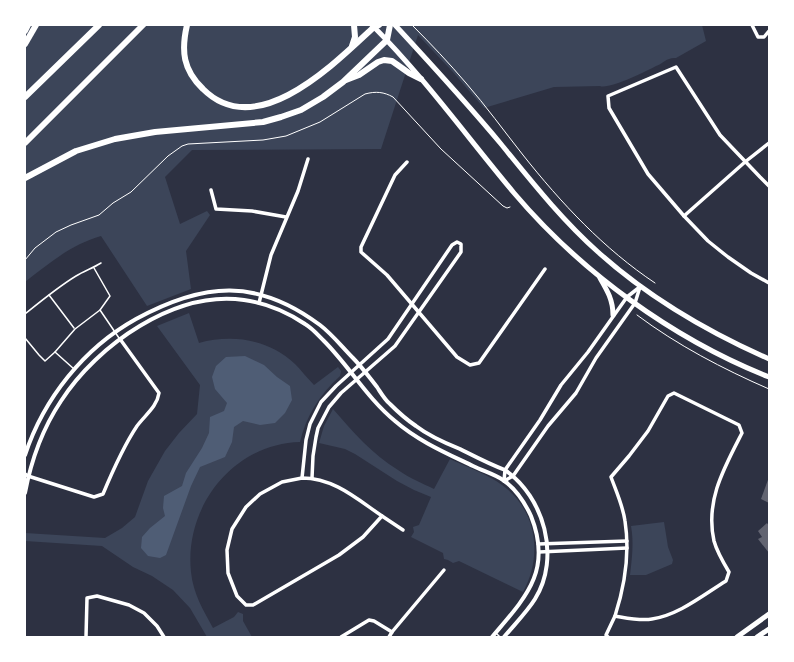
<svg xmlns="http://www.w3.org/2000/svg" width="794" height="662" font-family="Signika,sans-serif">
<rect width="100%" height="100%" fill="#2d3142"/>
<g fill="#3c4559">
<path d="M25 25H702L706 41 676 58C667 57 664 63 656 66 647 71 608 90 600 86L554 87 484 108 452 71 418 35 381 149 192 150 165 177 180 224 207 211 210 215 186 251 191 289 147 306 101 236C72 244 48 264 25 282Z"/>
<path d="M189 313 199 343C232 334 269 339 295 364 301 370 307 378 314 385L338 367 341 371 340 376C320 394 306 416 300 442 233 444 184 507 191 572 193 593 203 610 213 628L234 617 238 612 243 614V621L252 637H207L190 608 173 590 152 576 133 567 102 546 25 541V533L105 538 122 528 135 517 148 481 165 451 179 433 197 414 200 385 157 326Z"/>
<path d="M333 409C353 432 372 454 398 470 409 478 422 483 434 489L450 459C467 467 487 474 502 485 537 510 543 556 523 592L459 561 453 563 448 560 444 559 443 553 411 537 414 532 413 527 419 525 431 497 414 490 397 481 355 454 345 449 319 443 324 426Z"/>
<path d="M664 522 668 547 673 560 672 564 646 575H630C632 559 634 542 631 526Z"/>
</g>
<polygon fill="#4f5d75" points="245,356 264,365 277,377 290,386 292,400 285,413 275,423 260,425 243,421 234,427 232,442 225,457 200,467 191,486 166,555 160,558 148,556 141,548 142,537 150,528 165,516 163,508 164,496 182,486 186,473 202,448 209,433 210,417 224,411 227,403 215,389 212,377 216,366 226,357"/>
<g fill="#626471">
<polygon points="769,477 769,503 761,499"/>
<polygon points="767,523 769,526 769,553 758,539 762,537 758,531"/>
</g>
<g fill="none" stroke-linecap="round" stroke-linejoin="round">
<g stroke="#fff" stroke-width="1">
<path d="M412 25C431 44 449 63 466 83 486 106 504 131 523 155 561 203 604 249 655 283"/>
<path d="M25 260 35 248 56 232 71 225 99 215 113 203 131 192 168 156 182 146 188 144 263 140 286 136 320 122 365 94C376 91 384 92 393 97L441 149 503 206 507 208 510 207"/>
<path d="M637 315C677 345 723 369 769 389"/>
</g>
<g stroke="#fff" stroke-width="1.5">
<polyline points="49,295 74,328"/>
<polyline points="100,310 119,338"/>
<path d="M25 314C41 301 58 287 76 276 84 271 93 268 101 263"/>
<polyline points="25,338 39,355 45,361 55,352 75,329 100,310 110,296 94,268"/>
<polyline points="55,352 74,369"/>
<polyline points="497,634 500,637"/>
</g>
<g stroke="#fff" stroke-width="3.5">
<polyline points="752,25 758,37 764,37 769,31"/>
<polyline points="407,162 395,175 361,247 361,252 387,275 457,357 470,365 479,363 545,269"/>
<polyline points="769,186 760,177 720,135 676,67 608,96 609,108 648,174 684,216 708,241 728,257 751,273 769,283"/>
<polyline points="211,190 216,209 252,211 286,217"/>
<polyline points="684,216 745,162 769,143"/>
<polyline points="259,303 271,255 298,191 308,159"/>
<path d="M674 393 739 425 742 433C724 468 705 501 714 541 717 552 723 562 729 572L726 581C703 595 679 615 652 619 640 621 627 618 615 616 625 585 630 553 625 521 623 506 616 491 611 477L629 456 648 431 668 396Z"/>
<path d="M25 474 28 476 94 497 103 494C113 470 123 447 137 426 145 415 157 407 159 393L120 339"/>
<polyline points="302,478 306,440 310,424 321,402 336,386 388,339 452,245 457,242 461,244 461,252 395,346 341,393 329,407 318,428 316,437 313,456 312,478"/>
<path d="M302 478C334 478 357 499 382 516L363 537 339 555 253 605H246L237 596 228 573 227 550 232 529 246 507 260 494 282 482Z"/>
<polyline points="504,481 505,470 540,420 561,385 588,352 627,297 641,286"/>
<polyline points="504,481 513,476 548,426 576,393 596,358 635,303 640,287"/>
<polyline points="382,516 403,530"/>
<polyline points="538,544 627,541"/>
<polyline points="539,552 627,548"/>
<polyline points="86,637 87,598 97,596 129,605 144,613 157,626 164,637"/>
<polyline points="341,637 369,620 374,621 392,632"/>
<polyline points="389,637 392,632 444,570"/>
<polyline points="608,637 606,635 615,616"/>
</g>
<g stroke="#fff" stroke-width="4">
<path d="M25 455C44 398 84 348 136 319 204 282 257 278 320 325 332 334 343 348 353 358 362 367 369 377 377 387 381 393 385 400 390 404 398 412 407 420 416 426 429 436 445 443 460 449 474 456 489 464 505 470 544 497 561 557 535 599 527 612 514 625 504 637"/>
<path d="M25 493C31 461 43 428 61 401 97 345 175 290 244 300 266 303 287 312 305 324 312 328 318 335 324 341 349 366 367 398 395 421 418 441 446 453 473 466 483 471 494 474 503 480 515 488 525 503 531 516 553 571 525 598 492 637"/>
</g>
<g stroke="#fff" stroke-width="5">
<path d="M372 25C424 77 467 137 514 193 581 272 673 339 769 377"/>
<path d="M395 25C431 64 467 103 501 144 532 182 562 220 598 252 648 297 708 332 769 359"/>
<path d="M600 278C607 290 613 300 613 315"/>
<polyline points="737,637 769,614"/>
<polyline points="757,637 769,629"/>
</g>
<g stroke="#fff" stroke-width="6">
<path d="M187 25C181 51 183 70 203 89 257 143 335 63 374 27L379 25"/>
<polyline points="25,31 28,25"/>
<polyline points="25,44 36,25"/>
<polyline points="352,46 355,37 354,25"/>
<polyline points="346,80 359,75 378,62 384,60 392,61 409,73 421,79"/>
<polyline points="25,97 99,25"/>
<polyline points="25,143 143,25"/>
<polyline points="25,178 76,151 115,139 155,132 263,122 281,117 301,110 323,97 343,82 387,40 390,25"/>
</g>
</g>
<rect width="794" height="662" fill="none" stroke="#ffffff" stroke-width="52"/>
</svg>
